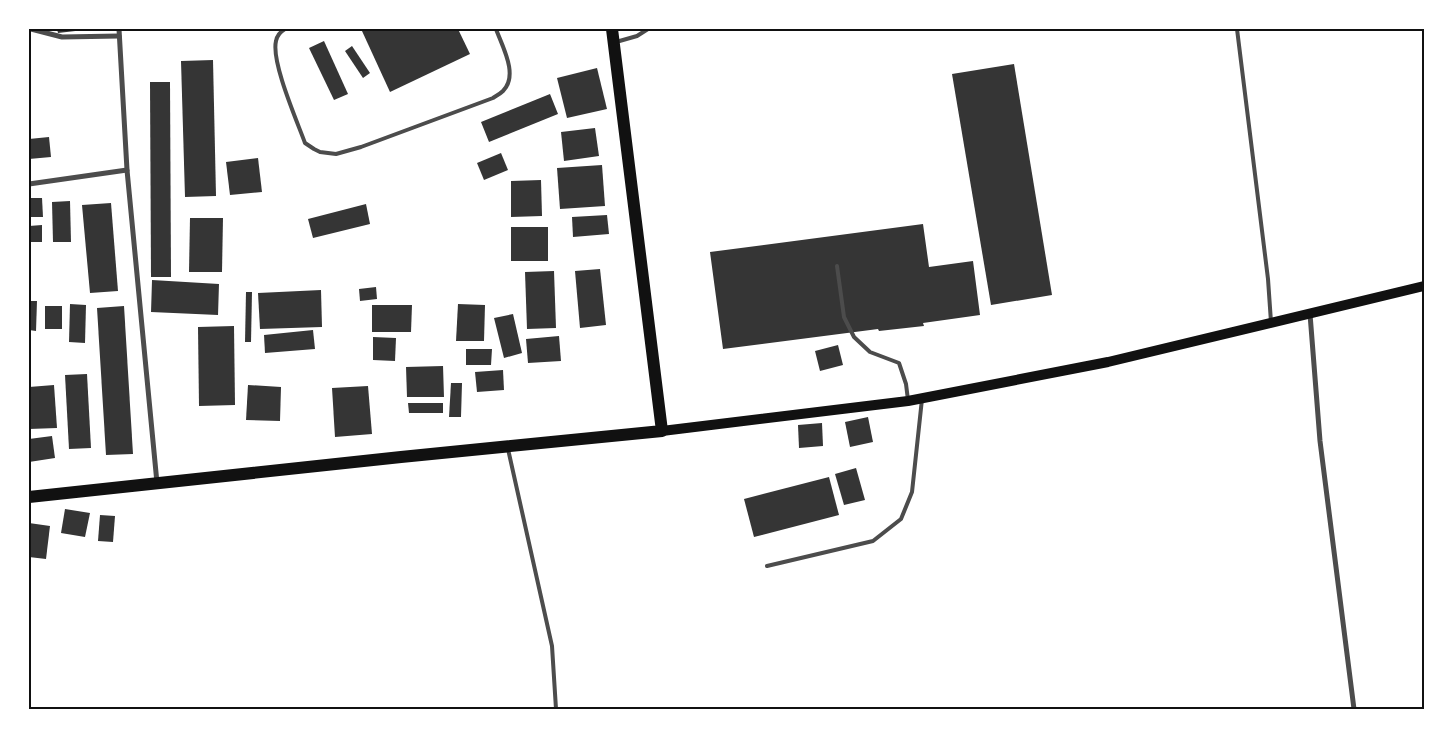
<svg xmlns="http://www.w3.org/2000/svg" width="1453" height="738" font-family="Manrope,sans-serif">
<rect width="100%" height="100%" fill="#fff"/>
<g fill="#353535">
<polygon points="57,29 83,29 84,30 58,33"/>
<polygon points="366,29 458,29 470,54 390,92 362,31"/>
<polygon points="324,41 348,94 334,100 309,48"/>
<polygon points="352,46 370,73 363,78 345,51"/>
<polygon points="213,60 216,196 185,197 181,61"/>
<polygon points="1014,64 1052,295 991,305 952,74"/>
<polygon points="597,68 607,109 567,118 557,78"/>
<polygon points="150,82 170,82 171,277 151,277"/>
<polygon points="550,94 558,114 489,142 481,122"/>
<polygon points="595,128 599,156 564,161 561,132"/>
<polygon points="49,137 51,157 29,159 29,139"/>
<polygon points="501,153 508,170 484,180 477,163"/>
<polygon points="258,158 262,192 230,195 226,162"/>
<polygon points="602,165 605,206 560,209 557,168"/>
<polygon points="541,180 542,216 511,217 511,181"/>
<polygon points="29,198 42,198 43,217 29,217"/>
<polygon points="70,201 71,242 53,242 52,202"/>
<polygon points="111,203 118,291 90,293 82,205"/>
<polygon points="366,204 370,224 313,238 308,219"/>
<polygon points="607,215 609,234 573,237 572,217"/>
<polygon points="190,218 223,218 222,272 189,272"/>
<polygon points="923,224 929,267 973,261 980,315 923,323 924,326 879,331 878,329 723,349 710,252"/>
<polygon points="42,225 42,242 29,242 29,226"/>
<rect x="511" y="227" width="37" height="34"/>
<polygon points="600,269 606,325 580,328 575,271"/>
<polygon points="554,271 556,328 527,329 525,272"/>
<polygon points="152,280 219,284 218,315 151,312"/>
<polygon points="376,287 377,299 360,301 359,289"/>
<polygon points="321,290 322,327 260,329 258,293"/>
<polygon points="246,292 252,292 251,342 245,342"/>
<polygon points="29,301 37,301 36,331 29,330"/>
<polygon points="70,304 86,305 85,343 69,342"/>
<polygon points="458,304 485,305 484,341 456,341"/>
<polygon points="372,305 412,305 411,332 372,332"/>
<rect x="45" y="306" width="17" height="23"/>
<polygon points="124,306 133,454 106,455 97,308"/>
<polygon points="513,314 522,353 504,358 494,318"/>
<polygon points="234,326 235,405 199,406 198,327"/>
<polygon points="313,330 315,349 265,353 264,335"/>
<polygon points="559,336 561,361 528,363 526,339"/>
<polygon points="373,337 396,338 395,361 373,360"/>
<polygon points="838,345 843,365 820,371 815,351"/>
<polygon points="466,349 492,349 491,365 466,365"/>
<polygon points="443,366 444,397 407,397 406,367"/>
<polygon points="503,370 504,390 477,392 475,372"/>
<polygon points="87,374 91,448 69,449 65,375"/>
<polygon points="451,383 462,383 461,417 449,417"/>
<polygon points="54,385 57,428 29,429 29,387"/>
<polygon points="248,385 281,387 280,421 246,420"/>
<polygon points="368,386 372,434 335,437 332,388"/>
<polygon points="408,403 443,403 443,413 409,413"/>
<polygon points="868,417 873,442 850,447 845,422"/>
<polygon points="822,423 823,446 799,448 798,425"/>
<polygon points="52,436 55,458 29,462 29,439"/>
<polygon points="856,468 865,500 844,505 835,474"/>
<polygon points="829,477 839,515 754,537 744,499"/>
<polygon points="65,509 90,513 85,537 61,533"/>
<polygon points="100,515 115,516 113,542 98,541"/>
<polygon points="29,523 50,526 46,559 29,557"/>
</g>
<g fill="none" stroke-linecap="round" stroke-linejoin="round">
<g stroke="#4c4c4c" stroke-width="4">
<path d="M285 29C280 32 277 35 276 41 271 62 297 121 305 143L314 149 320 152 336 154 361 147 493 98C496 96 500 94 503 91 519 75 502 46 496 29"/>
<polyline points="1237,29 1268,279 1271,322"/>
<polyline points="616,42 637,36 648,29"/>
<polyline points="837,266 844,317 854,337 870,352 899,363 906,384 908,400"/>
<polyline points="508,449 552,646 556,709"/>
<polyline points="767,566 873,541 901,519 912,492 922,399"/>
</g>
<g stroke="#4c4c4c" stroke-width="5">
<polyline points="31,29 62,37 119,36"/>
<polyline points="119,29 127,170 157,483"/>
<polyline points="29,184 127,170"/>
<polyline points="1310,314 1320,441 1354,709"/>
</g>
<polyline stroke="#111" stroke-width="10" points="662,431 908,401 1108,362 1424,286"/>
<polyline stroke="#111" stroke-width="12" points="29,497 401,457 662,431 612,29"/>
</g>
<rect width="1453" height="738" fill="none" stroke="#ffffff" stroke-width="60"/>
<rect x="30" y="30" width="1393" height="678" fill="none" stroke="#111" stroke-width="2"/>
</svg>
